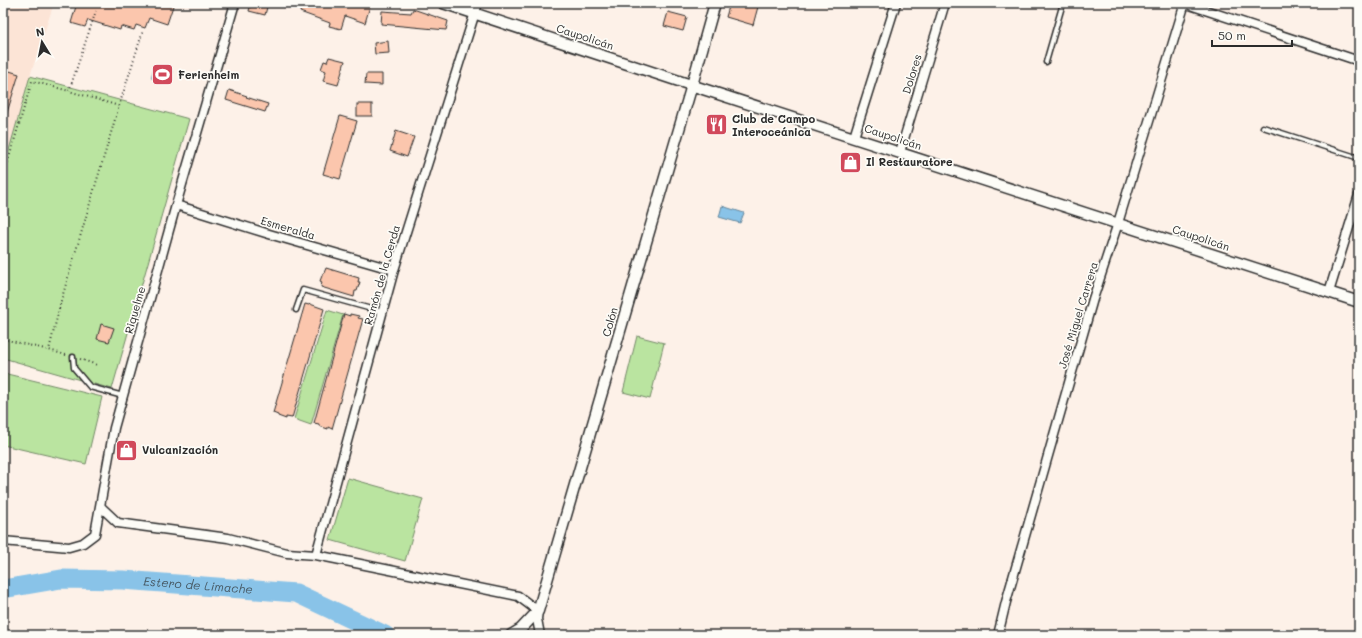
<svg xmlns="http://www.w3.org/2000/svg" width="1362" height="638" font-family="Mali,sans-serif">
<rect width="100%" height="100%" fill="#fdf1e8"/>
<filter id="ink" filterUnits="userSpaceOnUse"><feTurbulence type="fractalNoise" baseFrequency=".025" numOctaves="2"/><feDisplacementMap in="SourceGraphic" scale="8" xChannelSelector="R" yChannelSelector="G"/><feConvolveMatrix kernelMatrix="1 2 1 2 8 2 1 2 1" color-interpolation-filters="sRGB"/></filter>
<g filter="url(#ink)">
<polygon fill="#fce4d6" points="3,3 54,3 30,76 3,171"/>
<g fill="#bae4a0" stroke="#728866">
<polygon points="30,76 189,119 112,389 3,358 3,171"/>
<polygon points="327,310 343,315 311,425 294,419"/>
<polygon points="637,336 664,343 650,399 623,392"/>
<polygon points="3,373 102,397 86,464 3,445"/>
<polygon points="348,478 423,499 405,561 330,540"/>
</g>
<g fill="#89c3e8" stroke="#63869c">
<polygon points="154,67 173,72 170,83 151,78"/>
<polygon points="722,206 744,213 740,223 719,217"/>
</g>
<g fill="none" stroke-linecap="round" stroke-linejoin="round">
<path stroke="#89c3e8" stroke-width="19" id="s1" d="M3 589 61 579 123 580 296 593 385 635"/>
</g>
<g fill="#fbc6ad" stroke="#2b2b2b">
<polygon points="77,3 145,3 157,7 158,3 174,3 167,24 149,18 145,28 136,25 134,30 121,26 120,30 88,20 85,27 71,23"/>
<polygon points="251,3 268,3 265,15 249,11"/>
<polygon points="302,3 359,3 370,6 365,23 345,16 341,29 329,26 330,23 300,12"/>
<polygon points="730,3 759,3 753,25 726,17"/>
<polygon points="413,9 448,21 446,30 381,24 382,11 411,13"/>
<polygon points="668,12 687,17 683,31 664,26"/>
<polygon points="388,41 389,53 375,54 374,43"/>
<polygon points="329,57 345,61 338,85 323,81 326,71 321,69 324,61 327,62"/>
<polygon points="3,69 19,74 5,119 3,118"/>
<polygon points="366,74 382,74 382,85 365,84"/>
<polygon points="229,90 247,96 246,97 268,104 265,112 226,100"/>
<rect x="357" y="104" width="15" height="12"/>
<polygon points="340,116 357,121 340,179 323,174"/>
<polygon points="396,131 414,137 407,157 390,151"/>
<polygon points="326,268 359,278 358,282 360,282 357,291 355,291 354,297 321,287 322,282 320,281 323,273 324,273"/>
<polygon points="305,304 309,305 310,304 324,309 292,418 286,417 286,419 278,416 278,415 273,413"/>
<polygon points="344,314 350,316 350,314 359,316 358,318 363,319 332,429 328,427 328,429 319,426 319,424 314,423"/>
<polygon points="101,324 114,328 109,342 97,339"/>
</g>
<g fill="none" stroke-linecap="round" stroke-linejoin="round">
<defs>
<g id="service">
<polyline points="1046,62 1063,3"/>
<polyline points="1263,127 1359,158"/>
<polyline points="296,310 303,290 382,312"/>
<polyline points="73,357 74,368 90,387 123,396"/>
</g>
<g id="minor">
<polyline points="1184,3 1359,61"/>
<polyline points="854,137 896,3"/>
<polyline points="900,152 945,3"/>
<polyline points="176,205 269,234 394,270"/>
<polyline points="1329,292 1359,195"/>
<polyline points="101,507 118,523 228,538 287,553 316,555 518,596 538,611 537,619 540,635"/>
<polyline points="3,541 69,547 83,543 95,534 114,428 176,205 235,3"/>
<polyline points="316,555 394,270 478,3"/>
<polyline points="998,635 1006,602 1093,299 1118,223 1185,3"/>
</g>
<g id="tertiary">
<polyline points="443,3 700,88 1359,302"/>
<polyline points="511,635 521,629 538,611 692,85 715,3"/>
</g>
</defs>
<use href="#service" stroke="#2b2b2b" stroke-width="7"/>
<use href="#minor" stroke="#2b2b2b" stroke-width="11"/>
<use href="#tertiary" stroke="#2b2b2b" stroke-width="13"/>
<g stroke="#2b2b2b" stroke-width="2" stroke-dasharray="1 3" stroke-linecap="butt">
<polyline points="119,106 143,31"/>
<polyline points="3,178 32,81 69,91"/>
<polyline points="3,339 49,350"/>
<polyline points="66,355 49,350 61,301 119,106 69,91 96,11"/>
<polyline points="80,359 97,365"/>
<polyline points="117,632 142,635"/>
</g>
<use href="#service" stroke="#fdfcf7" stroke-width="4"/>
<use href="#minor" stroke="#fdfcf7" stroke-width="8"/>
<use href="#tertiary" stroke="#fdfcf7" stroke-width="10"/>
</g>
</g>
<defs>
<symbol id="stadium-square" viewBox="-11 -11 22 22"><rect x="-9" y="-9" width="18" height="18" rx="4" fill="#d1495b" stroke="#fdfcf7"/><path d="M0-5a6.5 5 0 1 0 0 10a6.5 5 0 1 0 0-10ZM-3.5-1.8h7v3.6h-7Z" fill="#fff"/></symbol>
<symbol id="restaurant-square" viewBox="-11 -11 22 22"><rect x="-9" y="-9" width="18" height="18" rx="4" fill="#d1495b" stroke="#fdfcf7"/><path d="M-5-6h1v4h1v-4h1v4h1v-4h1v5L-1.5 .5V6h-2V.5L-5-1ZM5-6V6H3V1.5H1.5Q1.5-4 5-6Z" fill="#fff"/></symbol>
<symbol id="shop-square" viewBox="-11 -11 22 22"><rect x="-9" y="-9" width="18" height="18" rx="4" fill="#d1495b" stroke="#fdfcf7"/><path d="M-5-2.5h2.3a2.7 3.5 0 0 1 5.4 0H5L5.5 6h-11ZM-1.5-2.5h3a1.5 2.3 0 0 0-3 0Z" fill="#fff"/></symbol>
</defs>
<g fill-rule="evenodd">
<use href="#stadium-square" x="150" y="62" width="25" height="25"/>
<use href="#restaurant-square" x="704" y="112" width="25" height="25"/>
<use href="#shop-square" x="838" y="150" width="25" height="25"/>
<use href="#shop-square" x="114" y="438" width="25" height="25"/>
</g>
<g text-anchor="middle" stroke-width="3.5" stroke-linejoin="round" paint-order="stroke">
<g font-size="11" fill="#2b2b2b" stroke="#fdfcf7">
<text transform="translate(585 37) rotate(18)" y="4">Caupolicán</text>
<text transform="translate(912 74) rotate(-73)" y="4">Dolores</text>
<text transform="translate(893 137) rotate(18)" y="4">Caupolicán</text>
<text transform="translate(288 228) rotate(16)" y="4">Esmeralda</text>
<text transform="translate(1201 238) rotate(18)" y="4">Caupolicán</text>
<text transform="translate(382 275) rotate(-74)" y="4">Ramón de la Cerda</text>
<text transform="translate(135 310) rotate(-74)" y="4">Riquelme</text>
<text transform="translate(1078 315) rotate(-73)" y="4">José Miguel Carrera</text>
<text transform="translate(610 322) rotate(-74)" y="4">Colón</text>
</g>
<g font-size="11" font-weight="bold" fill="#2b2b2b" stroke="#fdfcf7" text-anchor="start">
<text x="178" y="79">Ferienheim</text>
<text x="732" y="123">Club de Campo<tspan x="732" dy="13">Interoceánica</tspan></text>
<text x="866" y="166">Il Restauratore</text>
<text x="142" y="454">Vulcanización</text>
</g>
<g font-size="12" font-style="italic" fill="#475964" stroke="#fdfcf7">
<text dy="4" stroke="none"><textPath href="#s1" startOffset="196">Estero de Limache</textPath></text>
</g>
</g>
<rect width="1362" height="638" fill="none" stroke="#fdfcf7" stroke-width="16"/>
<rect x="8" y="8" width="1346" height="622" fill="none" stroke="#2b2b2b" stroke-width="1.5" filter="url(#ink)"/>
<g transform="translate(42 42) rotate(350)" stroke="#fdfcf7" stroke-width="3" paint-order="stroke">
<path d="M0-3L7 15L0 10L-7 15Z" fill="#2b2b2b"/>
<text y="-6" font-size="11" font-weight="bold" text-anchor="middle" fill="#2b2b2b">N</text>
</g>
<path d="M1212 40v6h80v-6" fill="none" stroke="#2b2b2b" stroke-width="2"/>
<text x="1218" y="40" font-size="12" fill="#2b2b2b" stroke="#fdfcf7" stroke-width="3" paint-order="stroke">50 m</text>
</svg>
